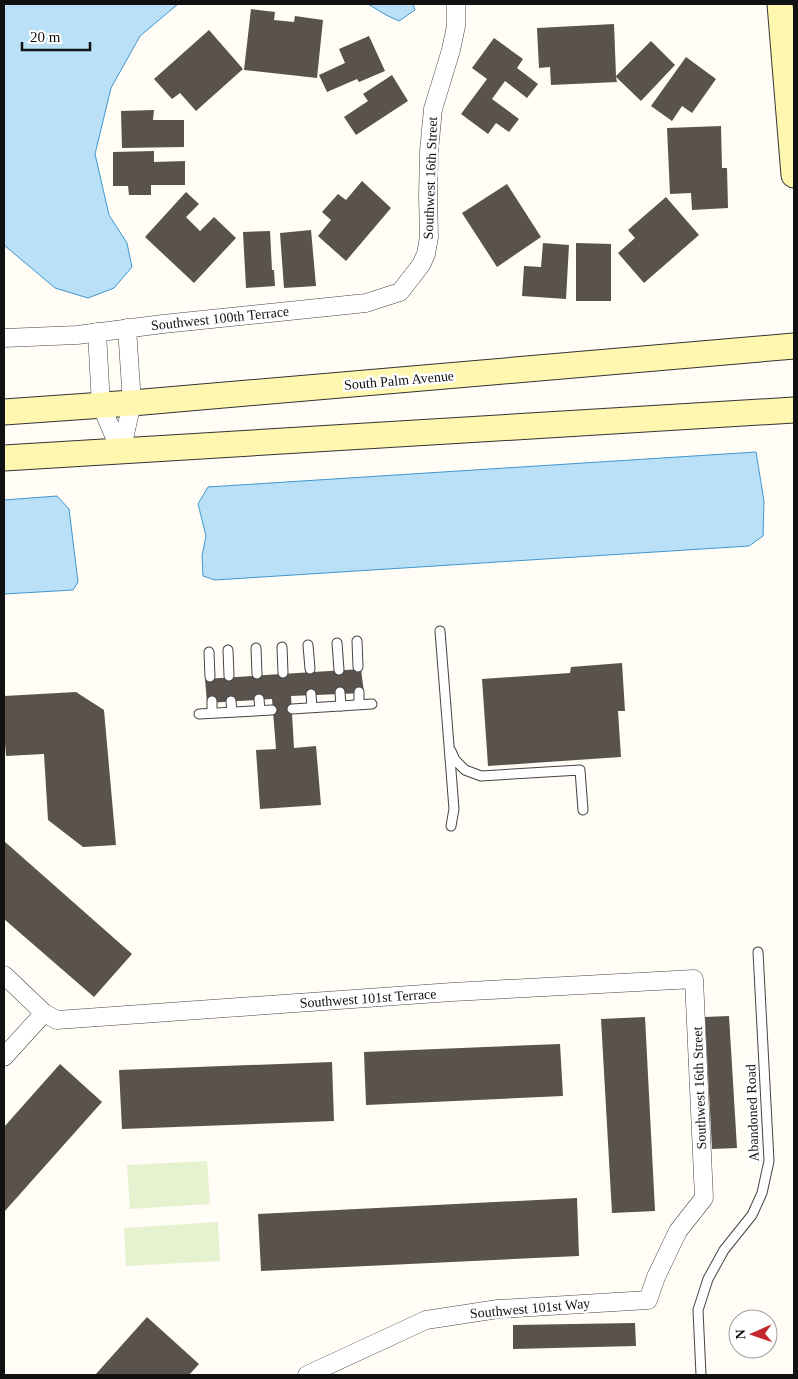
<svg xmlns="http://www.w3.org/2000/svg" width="798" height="1379" font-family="'Times New Roman',serif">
<rect width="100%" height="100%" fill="#fffdf5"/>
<g fill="#e6f2cf">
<polygon points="207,1161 210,1204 130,1209 127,1165"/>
<polygon points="218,1222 220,1261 126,1266 124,1228"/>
</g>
<g fill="#b9e0f7" stroke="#3f96cf">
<polygon points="4,4 178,4 140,36 111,88 95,154 109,215 127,243 132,267 114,288 88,298 55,288 4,245"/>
<polygon points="368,4 413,4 415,10 399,21 386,15"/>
<polygon points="756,452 764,501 763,536 749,546 215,580 203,576 202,556 206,536 198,504 208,487"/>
<polygon points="57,496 69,509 78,582 73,590 4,594 4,500"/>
</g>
<g fill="#5a524d">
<polygon points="251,9 275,12 274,20 294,22 295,16 323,20 317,78 244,70"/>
<polygon points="614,24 616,76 651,41 675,65 641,101 616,77 617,82 551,85 550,67 539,68 537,28"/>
<polygon points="209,30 243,69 196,111 180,93 172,99 154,79"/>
<polygon points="369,36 385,71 359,82 357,79 327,92 319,75 345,63 339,49"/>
<polygon points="494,38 523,59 517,68 538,84 527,98 505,81 492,99 519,119 509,132 496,123 488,134 461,114 487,79 472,68"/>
<polygon points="686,57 716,79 692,113 682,106 672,121 651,106"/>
<polygon points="392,75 408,101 356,135 344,117 368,101 363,94"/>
<polygon points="154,110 153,120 184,120 184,147 122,148 121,111"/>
<polygon points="721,126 722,168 727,168 728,208 692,210 691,193 670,194 667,128"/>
<polygon points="154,151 154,162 185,161 185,185 151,185 151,195 129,195 128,186 113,186 113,152"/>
<polygon points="362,181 391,208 346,261 318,236 331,220 322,212 338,194 346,200"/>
<polygon points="507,184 541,237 497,267 462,213"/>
<polygon points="186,192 199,204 186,217 200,231 214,217 236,238 194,283 145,237"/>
<polygon points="666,197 699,235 644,283 618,253 635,238 628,230"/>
<polygon points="311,230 316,286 284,288 280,233"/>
<polygon points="270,231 272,270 274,270 275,286 246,288 243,232"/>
<polygon points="543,243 569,245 566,299 522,296 524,266 541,267"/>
<polygon points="576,243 611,244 611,301 576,301"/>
<polygon points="622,663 625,711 618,711 621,757 488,766 482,679 570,673 571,667"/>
<polygon points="361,669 364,693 291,696 294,748 316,746 321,805 260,809 256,750 276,749 272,699 207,703 205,679"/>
<polygon points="76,692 104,710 116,845 83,847 48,820 44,754 6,756 4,730 4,696"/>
<polygon points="4,841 132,954 94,997 4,919"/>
<polygon points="729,1016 737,1148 712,1149 705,1017"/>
<polygon points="645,1017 655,1211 612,1213 601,1019"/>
<polygon points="560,1044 563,1096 366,1105 364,1052"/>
<polygon points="332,1062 334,1121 122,1129 119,1070"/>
<polygon points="60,1064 102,1102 4,1212 4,1127"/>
<polygon points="577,1198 579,1256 261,1271 258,1214"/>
<polygon points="147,1317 199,1364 189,1375 95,1375"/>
<polygon points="635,1323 636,1346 513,1349 513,1325"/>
</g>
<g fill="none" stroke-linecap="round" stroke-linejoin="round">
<defs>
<g id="service">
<polyline points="440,631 454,809 451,826"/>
<polyline points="357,641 358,667"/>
<polyline points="337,643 339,670"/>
<polyline points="308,645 310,669"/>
<polyline points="282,647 283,673"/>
<polyline points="256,648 257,674"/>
<polyline points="228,650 229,676"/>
<polyline points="209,652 210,677"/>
<polyline points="340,692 341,706"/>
<polyline points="359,692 359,704"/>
<polyline points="311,694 312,707"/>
<polyline points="259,699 260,710"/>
<polyline points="212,701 212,713"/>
<polyline points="231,701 232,712"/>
<polyline points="292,709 372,704"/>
<polyline points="199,714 272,710"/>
<polyline points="451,751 455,760 465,770 481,776 580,770 583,810"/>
<polyline points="701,1375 698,1310 708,1279 724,1250 752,1215 762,1193 769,1161 758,952"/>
</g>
<g id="minor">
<polyline points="97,332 101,405 121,452"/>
<polyline points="4,338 77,335 163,324 366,303 400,292 421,265 426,254 429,237 428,196 429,151 433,109 451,50 456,26 456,4"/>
<polyline points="121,452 132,403 127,328"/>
<polyline points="4,975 44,1013 57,1020 452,992 694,979 704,1198 678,1231 656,1277 648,1300 498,1309 426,1320 307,1375"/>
<polyline points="4,1057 44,1013"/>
</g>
<g id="secondary">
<polyline points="780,4 794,175"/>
<polyline points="4,412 132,403 794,346"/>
<polyline points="4,458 794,410"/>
</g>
</defs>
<use href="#service" stroke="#444" stroke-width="11"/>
<use href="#minor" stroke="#444" stroke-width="19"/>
<use href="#secondary" stroke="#333" stroke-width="27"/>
<use href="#service" stroke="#fff" stroke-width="9"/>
<use href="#minor" stroke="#fff" stroke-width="18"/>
<use href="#secondary" stroke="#fff6b0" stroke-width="25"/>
</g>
<g text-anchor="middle" stroke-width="5" stroke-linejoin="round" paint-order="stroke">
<g font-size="14" fill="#111" stroke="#fff">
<text transform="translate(430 178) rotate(-88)" y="5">Southwest 16th Street</text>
<text transform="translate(220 318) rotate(-6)" y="5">Southwest 100th Terrace</text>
<text transform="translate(399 380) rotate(-5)" y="5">South Palm Avenue</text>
<text transform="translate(368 998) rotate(-4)" y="5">Southwest 101st Terrace</text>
<text transform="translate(699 1088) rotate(-92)" y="5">Southwest 16th Street</text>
<text transform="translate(752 1113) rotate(-92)" y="5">Abandoned Road</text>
<text transform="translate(530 1308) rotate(-5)" y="5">Southwest 101st Way</text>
</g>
</g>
<rect width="798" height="1379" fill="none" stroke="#111111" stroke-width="10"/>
<g transform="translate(753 1334) rotate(268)"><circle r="24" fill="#ffffff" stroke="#a0a0a0"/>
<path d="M0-4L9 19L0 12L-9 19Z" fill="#c4262e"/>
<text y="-8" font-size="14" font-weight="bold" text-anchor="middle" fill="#111111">N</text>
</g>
<path d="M22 42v8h68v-8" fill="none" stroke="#111111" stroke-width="2.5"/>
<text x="30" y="42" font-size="15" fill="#111111" stroke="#ffffff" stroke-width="4" paint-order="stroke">20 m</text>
</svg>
